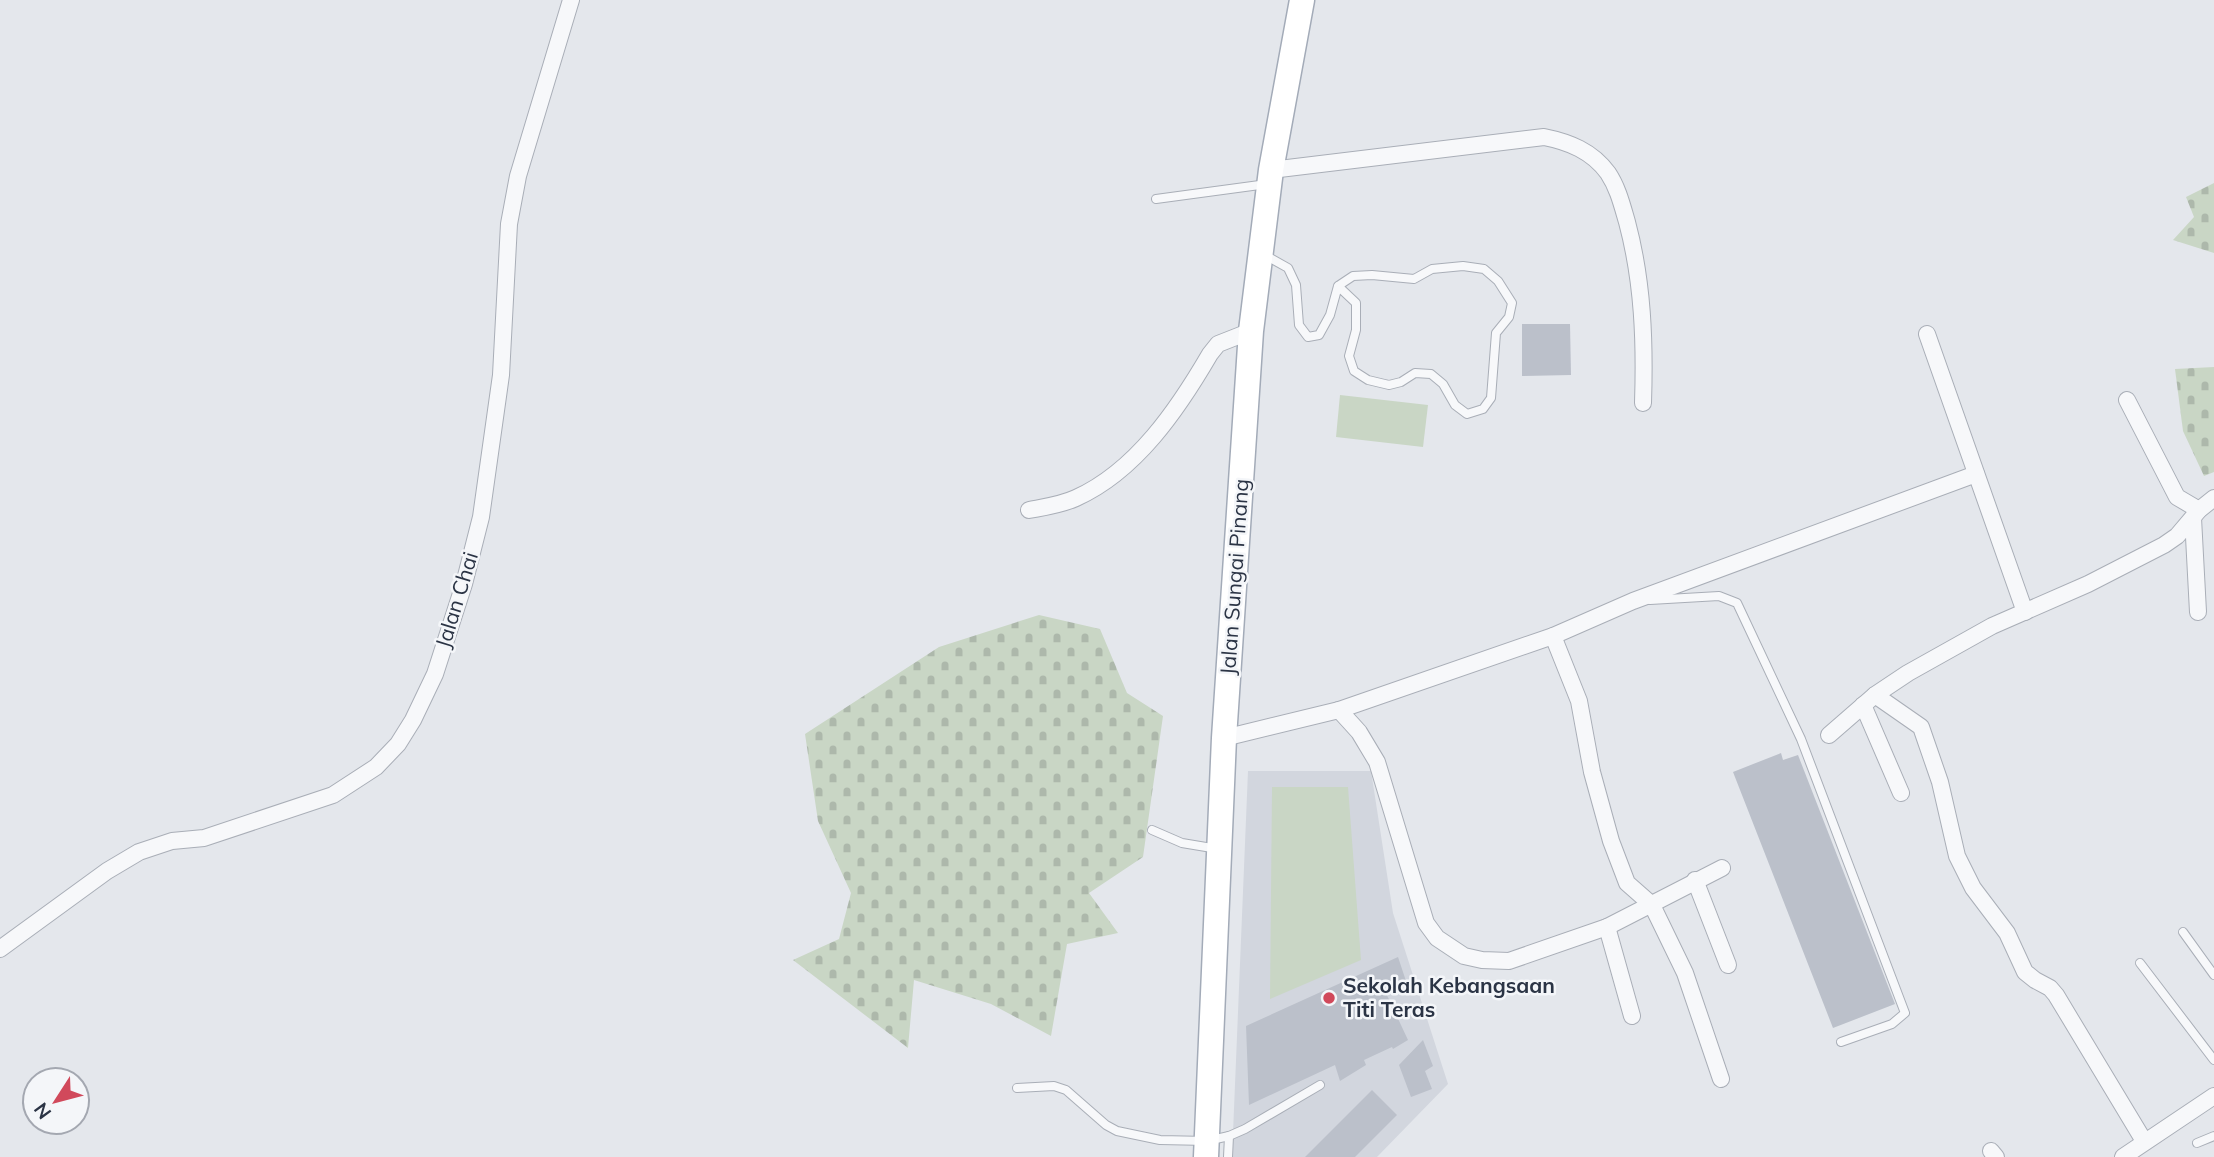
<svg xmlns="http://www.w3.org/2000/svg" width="2214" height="1157" font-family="Mulish,sans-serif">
<defs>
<pattern id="cemetery-stones" width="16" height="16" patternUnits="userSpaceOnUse" patternTransform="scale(1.75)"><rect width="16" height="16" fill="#c9d6c5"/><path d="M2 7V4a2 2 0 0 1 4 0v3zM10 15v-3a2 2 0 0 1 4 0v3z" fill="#adb8ab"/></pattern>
</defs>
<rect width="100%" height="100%" fill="#e4e7ec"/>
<polygon fill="#d2d6de" points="1248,771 1371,771 1393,913 1448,1084 1377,1157 1232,1157"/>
<g fill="#c9d6c5">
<polygon points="1340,395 1428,405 1423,447 1336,437"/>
<polygon points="1272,787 1348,787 1361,960 1270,999"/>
</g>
<g fill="url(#cemetery-stones)">
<polygon points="2214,183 2214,253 2173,240 2194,217 2186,197"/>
<polygon points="2214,367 2214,472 2204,476 2183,431 2175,369"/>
<polygon points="1039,615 1100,629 1127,693 1163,716 1143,857 1089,893 1118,933 1067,944 1051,1036 991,1004 914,980 908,1048 793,960 839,939 851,893 818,821 805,734 939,647"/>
</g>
<g fill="#bbc0ca">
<polygon points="1522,324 1570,324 1571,375 1522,376"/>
<polygon points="1781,753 1783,760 1798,755 1895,1004 1833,1028 1733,772"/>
<polygon points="1398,957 1407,984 1386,993 1408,1040 1393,1049 1392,1047 1364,1060 1366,1065 1340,1081 1335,1065 1249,1105 1246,1026"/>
<polygon points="1423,1040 1433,1066 1425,1071 1432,1089 1411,1097 1399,1065"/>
<polygon points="1372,1090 1397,1115 1355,1157 1305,1157"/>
</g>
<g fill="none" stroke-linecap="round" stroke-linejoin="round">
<defs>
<g id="lane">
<polyline points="1156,199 1267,184"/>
<polyline points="1263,254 1288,268 1296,285 1299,325 1308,337 1319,335 1330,315 1338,286 1353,276 1372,275 1414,279 1432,269 1463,266 1484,269 1498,281 1512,303 1509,317 1496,333 1491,398 1483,409 1467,414 1455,405 1443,384 1431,374 1415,373 1401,382 1389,385 1368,380 1354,371 1349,356 1356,330 1356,303 1338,286"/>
<polyline points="1650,600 1719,596 1737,603 1801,739 1905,1013 1892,1024 1841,1042"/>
<polyline points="1152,830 1182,843 1218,849"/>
<polyline points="2183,932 2214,975"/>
<polyline points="2140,963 2214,1060"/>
<polyline points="1017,1088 1054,1086 1066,1090 1106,1125 1117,1131 1160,1140 1207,1141 1229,1136 1245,1129 1320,1085"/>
<polyline points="2197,1143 2214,1136"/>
<polyline points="1228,1157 1229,1136"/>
</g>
<g id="street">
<path d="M1271 170 1544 137C1569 142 1592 151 1608 173 1618 188 1622 205 1627 222 1643 282 1645 342 1643 403"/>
<polyline points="1927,334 2025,612"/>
<polyline points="2127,400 2177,497 2199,510"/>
<path d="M1029 510C1045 507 1061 505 1076 498 1136 471 1178 409 1210 354L1218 344 1251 331"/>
<polyline points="2193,518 2198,612"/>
<polyline points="1553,636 1579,701 1592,772 1611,841 1627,883 1652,905 1685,973 1721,1079"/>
<polyline points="1875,695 1921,727 1940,782 1957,856 1973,888 2007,933 2025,972 2035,980 2050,988 2056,995 2144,1141"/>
<polyline points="1863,705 1901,793"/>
<polyline points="1339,710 1359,732 1377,762 1426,923 1437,938 1464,956 1482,960 1509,961 1607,927 1722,868"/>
<polyline points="1829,735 1875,695 1908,673 1992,626 2088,584 2164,545 2177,536 2199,510 2214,498"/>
<polyline points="1224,738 1339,710 1553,636 1633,601 1976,474"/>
<polyline points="1695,880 1728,965"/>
<polyline points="1607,927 1632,1016"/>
<polyline points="0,949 107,871 139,852 172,841 204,838 333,795 376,767 398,744 413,720 435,674 464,584 481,517 501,375 509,224 518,176 571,0"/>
<polyline points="1991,1151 1996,1157"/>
<polyline points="2123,1157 2214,1096"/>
</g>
<polyline id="primary" points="1206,1157 1224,738 1251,331 1271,170 1302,0"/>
</defs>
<use href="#lane" stroke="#a9aeb7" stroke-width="10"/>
<use href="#street" stroke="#a9aeb7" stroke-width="18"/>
<use href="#primary" stroke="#a3abb8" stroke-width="27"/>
<use href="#lane" stroke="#f7f8fa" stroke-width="8"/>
<use href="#street" stroke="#f7f8fa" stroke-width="16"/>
<use href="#primary" stroke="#fff" stroke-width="24"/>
</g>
<circle fill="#d1495b" stroke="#f4f6f9" stroke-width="2.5" cx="1329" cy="998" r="7"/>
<g text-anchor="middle" stroke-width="5" stroke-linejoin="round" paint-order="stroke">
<g font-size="21" fill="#2b3445" stroke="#f4f6f9">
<text transform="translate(1235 577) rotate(-86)" y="7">Jalan Sungai Pinang</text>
<text transform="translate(457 600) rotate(-73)" y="7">Jalan Chai</text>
</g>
<g font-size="21" font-weight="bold" fill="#2b3445" stroke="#f4f6f9" text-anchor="start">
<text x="1343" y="993">Sekolah Kebangsaan<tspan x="1343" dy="24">Titi Teras</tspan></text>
</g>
</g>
<g transform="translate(56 1101) rotate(234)"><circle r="33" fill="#f4f6f9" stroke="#a4a8b1" stroke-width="2"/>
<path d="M0-5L12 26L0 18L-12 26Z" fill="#d1495b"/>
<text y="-10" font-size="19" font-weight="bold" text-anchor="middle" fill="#2b3445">N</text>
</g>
</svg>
